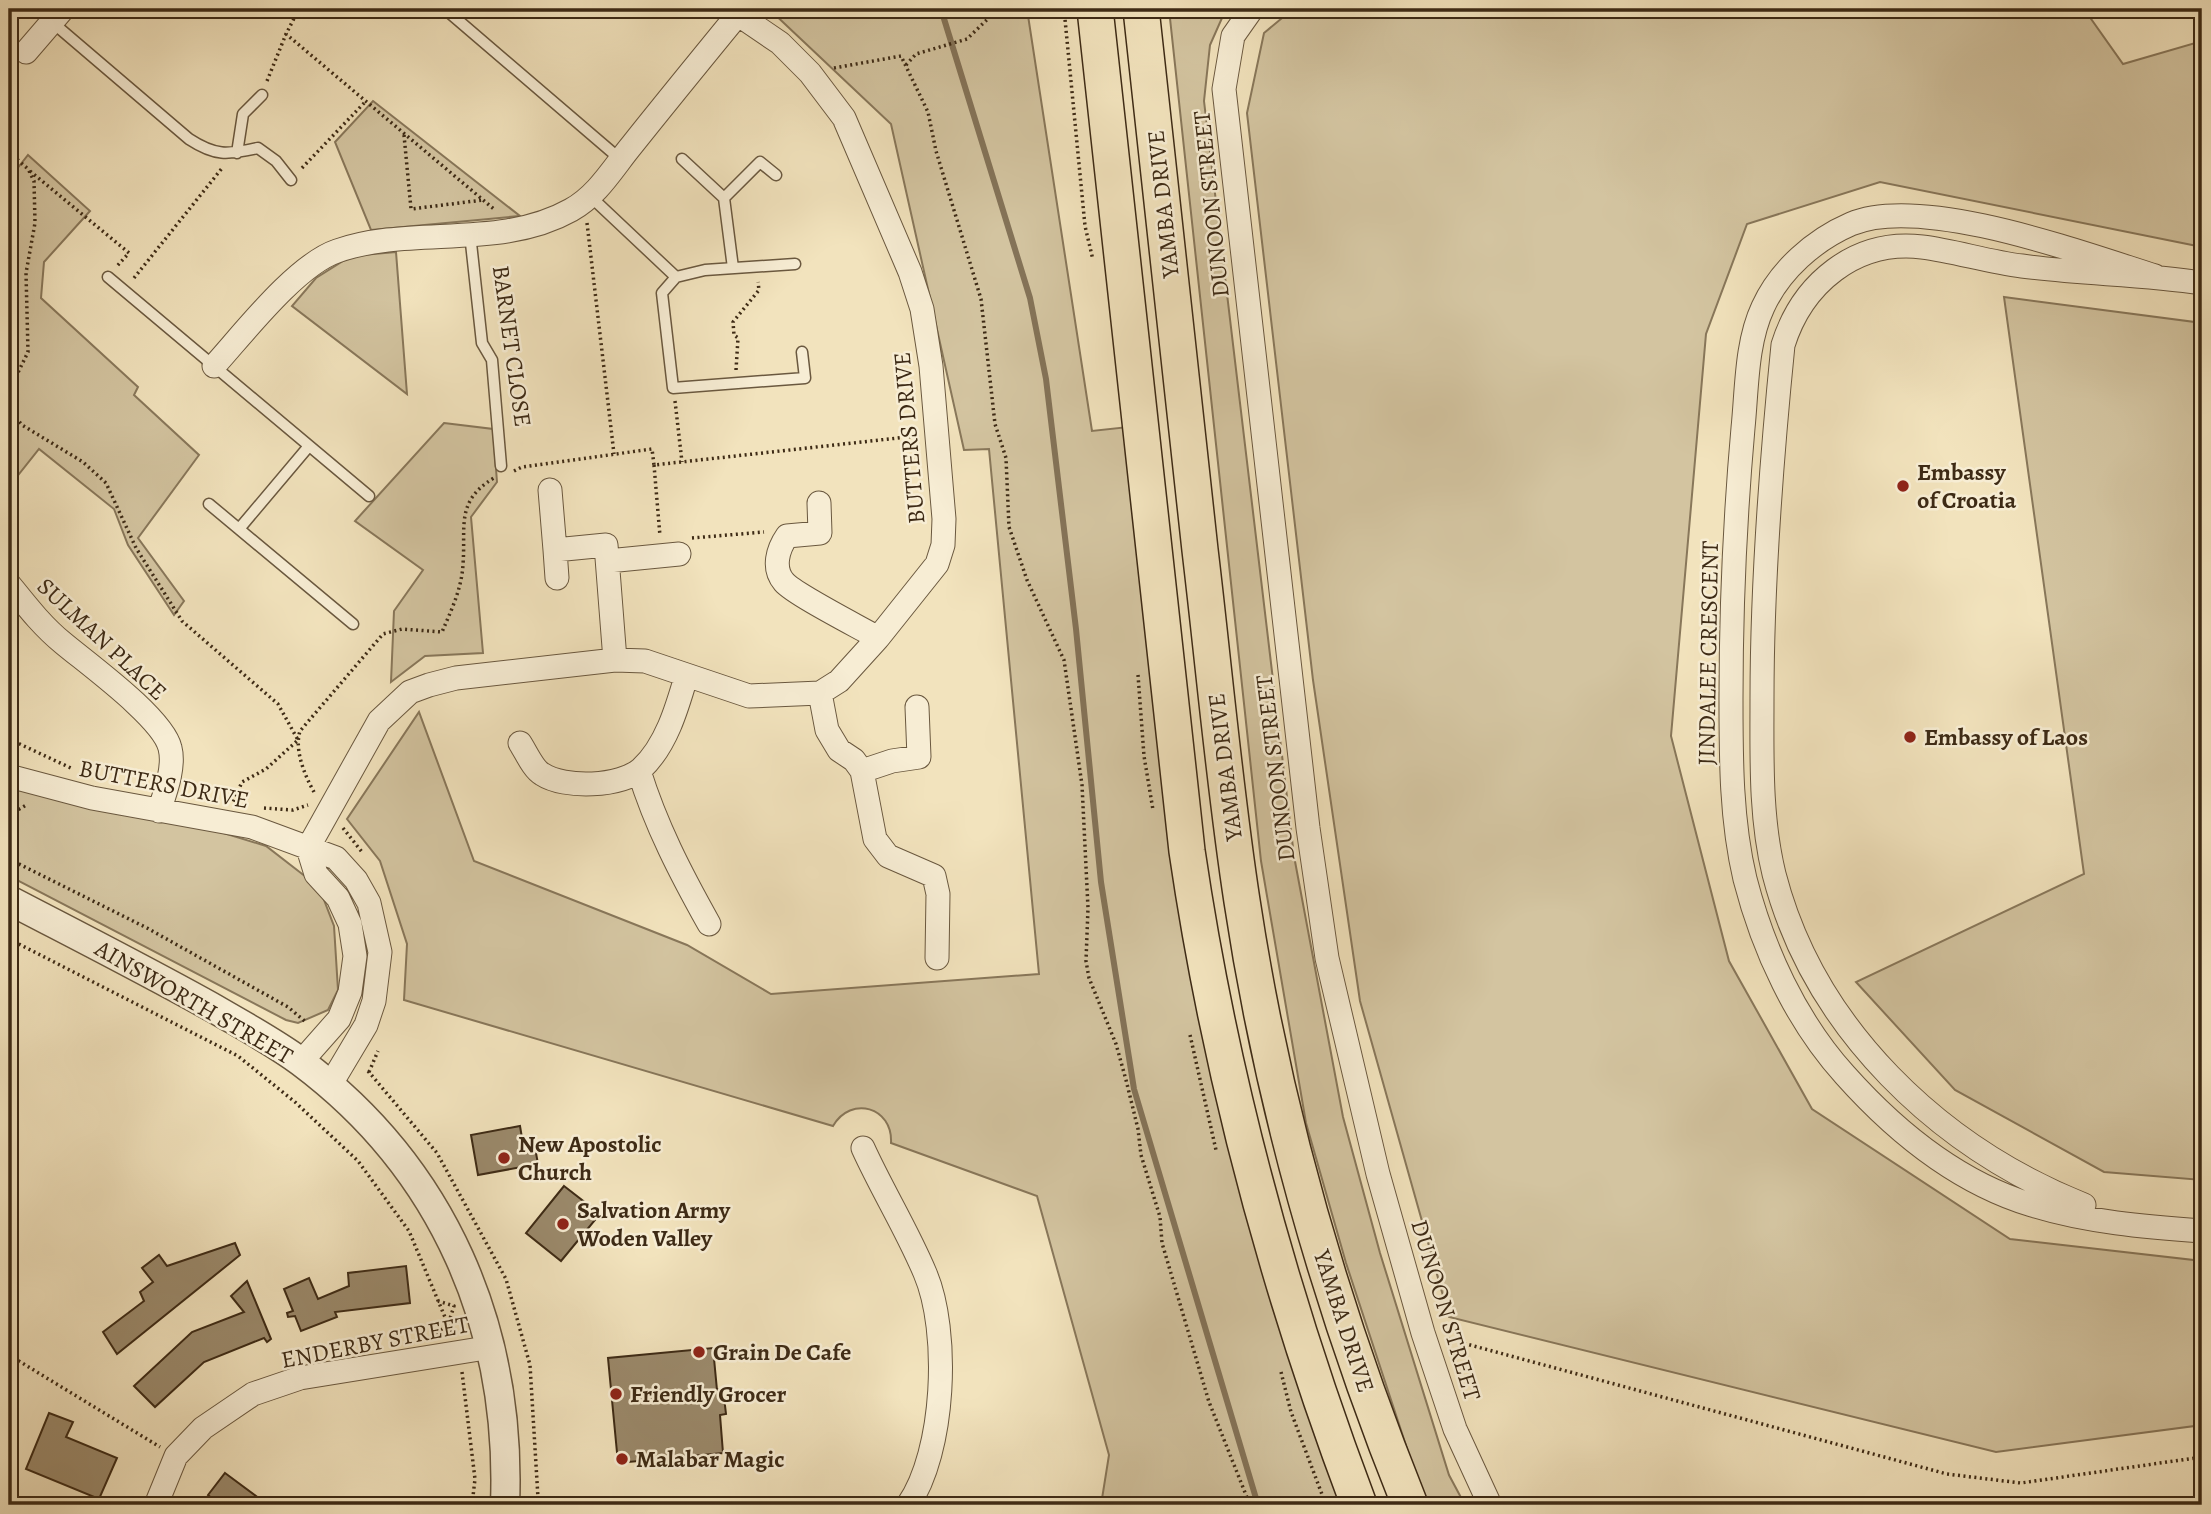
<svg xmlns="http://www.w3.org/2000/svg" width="2211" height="1514" font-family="Alegreya,serif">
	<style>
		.green { fill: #d3c4a0; stroke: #88775a; stroke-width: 2 }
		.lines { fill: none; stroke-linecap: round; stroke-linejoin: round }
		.stream { stroke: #847358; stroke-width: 6 }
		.building { fill: #9b8a6c; stroke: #3d2a15; stroke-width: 2 }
		.service-casing { stroke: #6a583f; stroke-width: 13 }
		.minor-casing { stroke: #6a583f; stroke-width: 25 }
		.tertiary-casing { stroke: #6a583f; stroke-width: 31 }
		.primary-casing { stroke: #3d2a15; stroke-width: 38 }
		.path { stroke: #3d2a15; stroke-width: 3.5; stroke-dasharray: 2 3.5; stroke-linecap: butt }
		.service { stroke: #f7edd4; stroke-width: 10 }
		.minor { stroke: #f7edd4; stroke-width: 23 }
		.tertiary { stroke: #f7edd4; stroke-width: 28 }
		.primary { stroke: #f2e3bd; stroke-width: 35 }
		.poi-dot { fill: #8f2418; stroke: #f7edd4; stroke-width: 2.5 }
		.labels { text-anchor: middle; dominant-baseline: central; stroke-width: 5; stroke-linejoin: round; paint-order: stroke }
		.street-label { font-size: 24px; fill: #3d2a15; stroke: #f7edd4 }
		.poi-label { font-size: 24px; font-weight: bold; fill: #3d2a15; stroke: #f7edd4; text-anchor: start }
	</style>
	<rect width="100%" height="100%" fill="#f2e3bd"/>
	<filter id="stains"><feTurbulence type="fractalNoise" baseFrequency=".00286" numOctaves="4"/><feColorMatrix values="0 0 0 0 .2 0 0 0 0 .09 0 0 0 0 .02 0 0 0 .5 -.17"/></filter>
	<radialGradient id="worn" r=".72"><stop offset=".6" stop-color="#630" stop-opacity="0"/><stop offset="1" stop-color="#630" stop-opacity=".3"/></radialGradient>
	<path class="green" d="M769,9H1027L1092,431L1128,427L1196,956L1342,1505H1101L1109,1455L1037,1196L891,1143C893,1107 851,1095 833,1126L404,1000L407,944L380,861L347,819L419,712L474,861L687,945L771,994L1039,974L989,449L964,450L891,124Z
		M1169,9H1226L1210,45L1204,101L1294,856L1343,1117L1380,1253L1449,1475L1465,1505H1429L1419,1485L1346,1263L1306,1123L1261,861Z
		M1293,9H2084L2123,64L2202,41V247L1880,182L1747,224L1706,334L1671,736L1729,961L1812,1109L2010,1239L2202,1261V1425L1996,1452L1449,1317L1360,1001L1313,680L1247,113L1264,33Z
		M373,101L520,216L371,230L335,142Z
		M28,155L90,211L44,262L41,298L138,387L134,395L199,455L138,538L184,601L174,615L128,545L114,509L39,449L19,474L9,465V179Z
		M396,252L407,394L292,306L316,278L351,256Z
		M2004,297L2202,323V1180L2104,1172L1955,1090L1856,982L2084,874Z
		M444,423L493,429L497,482L471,517L483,653L425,656L391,682L394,611L423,570L355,521Z
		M9,782L191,823L266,846L319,887L334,926L338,990L328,1010L298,1023L286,1020L9,876Z"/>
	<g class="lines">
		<path class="stream" d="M941,9L1030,298L1046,379L1076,629L1101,882L1134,1089L1258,1505"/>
	</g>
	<path class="building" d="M520,1126L523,1144L534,1142L538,1164L478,1175L471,1135Z
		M564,1186L600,1214L561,1261L526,1233Z
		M235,1243L240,1255L117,1354L103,1332L144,1301L140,1292L153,1282L142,1268L159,1255L167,1266Z
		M406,1266L410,1303L335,1312L337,1317L301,1331L295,1316L288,1317L287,1313L293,1311L284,1289L309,1278L318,1299L349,1286L348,1273Z
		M247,1281L271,1339L267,1342L264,1338L204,1362L155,1407L134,1386L192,1332L244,1312L231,1296Z
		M713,1348L717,1390L723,1389L726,1414L720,1415L723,1453L618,1463L608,1358Z
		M49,1413L73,1422L66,1437L117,1458L99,1499L26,1469Z
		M225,1473L268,1505H220L208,1495Z"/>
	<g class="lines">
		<g class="service-casing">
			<path id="service" d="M445,9L620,159
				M52,22L189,139C215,156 227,155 258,148L276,161L291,180
				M237,153L243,114L262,95
				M682,159L724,198
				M590,196L676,277L662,293L673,388L805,378L802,352
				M470,234L482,343L492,360L501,466
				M733,268L724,198L760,162L776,175
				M108,277L369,496
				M676,277L705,270L795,264
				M209,504L353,624
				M239,529L309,446"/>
		</g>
		<g class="minor-casing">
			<path id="minor" d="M1252,9L1233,36L1224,89L1308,828L1327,958L1378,1174L1423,1333L1455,1429L1490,1505
				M26,52L63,9
				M2155,276C2082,253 1921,194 1851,224C1814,240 1780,270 1763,307C1746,343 1747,389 1743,428C1735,518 1731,609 1731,699C1731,759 1731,820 1745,879C1763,949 1796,1021 1845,1075C1895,1131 1959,1183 2032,1205C2086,1222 2146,1227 2202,1231
				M214,366C243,334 296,265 337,251C411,225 500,250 571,210C598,195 613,168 632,145C667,101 703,57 739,13
				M550,490L555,550L606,545L615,660
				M819,503L820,533L787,536C778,549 772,568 784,582C794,594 861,628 878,638
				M555,550L557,578
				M608,561L679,554
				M9,584C26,605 42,626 63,643C88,664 163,718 170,748C175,767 165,793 159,811
				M820,693L827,730L839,750L854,760L862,771L875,839L888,856L934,876L938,894L937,958
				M520,743C526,752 533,769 542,774C565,789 620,787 641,769C666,746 677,708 686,677
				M639,771C656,826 681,874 709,924
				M862,771L892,761L919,757L917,707
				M9,776L92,798L252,827L336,858L356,880L369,903L380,952L374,1001L366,1025L329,1087
				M301,1062L339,1019L350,992L355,956L350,924L338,898L316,874L308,848L379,721L410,692L429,685L456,678L615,660L645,661L749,696L820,693L839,681L878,638L937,564L943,545L944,519L931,366L922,309L910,272L844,118L810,73L780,43L730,9
				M863,1148C882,1190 907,1230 925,1273C950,1331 945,1452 908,1505
				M2084,1205C1939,1147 1814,1029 1774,874C1760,817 1762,757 1762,699C1762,581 1771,464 1783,345C1802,284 1855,239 1922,247C1955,251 1988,262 2022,266C2082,274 2142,274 2202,283
				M156,1505L176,1456L203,1428L253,1394L300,1378L492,1347"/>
		</g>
		<g class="tertiary-casing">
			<path id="tertiary" d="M9,900C78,936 147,971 215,1009C244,1026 274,1042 301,1062C444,1169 512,1328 505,1505"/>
		</g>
		<g class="primary-casing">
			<path id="primary" d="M1095,9L1187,851C1220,1076 1279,1293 1359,1505
				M1141,9C1161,189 1180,370 1200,550C1214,667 1224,784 1242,901C1273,1107 1332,1311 1410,1505"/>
		</g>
		<path class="path" d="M299,9L286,34L495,210
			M415,9L421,13L426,9
			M1064,9L1085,226L1093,260
			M906,65L916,54L967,39L998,9
			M834,68L901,56L928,112L936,151L981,299L995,424L1006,458L1009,527L1027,580L1064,660L1082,785L1088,908L1086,961L1089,978L1116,1044L1126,1080L1138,1129L1141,1155L1160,1217L1162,1243L1209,1402L1250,1505
			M267,81L286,34
			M404,135L411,209L483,200
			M9,152L28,169L34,181L35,223L26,273L28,352L9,391
			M302,168L366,101
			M30,171L129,253L117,266
			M587,223L614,454
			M134,278L223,167
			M736,370L738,338L734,335L733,322L759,290L758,282
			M675,401L682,462
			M9,409L22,425L83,462L106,483L136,548L182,621L278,704L298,740L266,769L242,782L233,802
			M654,465L660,536
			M514,471L522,467L652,449L654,465L916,436
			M692,538L764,532
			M1138,675L1144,756L1153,810
			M9,739L73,769
			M314,792C305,776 294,750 300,731L383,634L402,629L442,632C451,611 462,588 463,564C466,527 455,501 494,478
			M264,808L293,810L308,805
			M9,815L28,804
			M343,828L362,852
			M9,859L147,928L288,1007L307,1023
			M9,939L238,1056L295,1102L358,1161L409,1231L452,1334
			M1190,1035L1216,1150
			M368,1071L437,1153L506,1279L530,1365L538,1498
			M369,1072L378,1051
			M436,1333L448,1325L454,1306L438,1301
			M1448,1339L1947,1474L2021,1483L2202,1457
			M9,1355L160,1447
			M462,1372L475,1479L472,1505
			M1281,1372L1291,1412L1326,1505
			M537,1505L538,1498L556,1499L577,1505"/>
		<use href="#service" class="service"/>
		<use href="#minor" class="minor"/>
		<use href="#tertiary" class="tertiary"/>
		<use href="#primary" class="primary"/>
	</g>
	<g class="poi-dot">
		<circle cx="1903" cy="486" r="7"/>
		<circle cx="1910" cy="737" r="7"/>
		<circle cx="504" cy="1158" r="7"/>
		<circle cx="563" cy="1224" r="7"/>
		<circle cx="699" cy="1352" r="7"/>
		<circle cx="616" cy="1394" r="7"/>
		<circle cx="622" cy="1459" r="7"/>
	</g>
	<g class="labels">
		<g class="street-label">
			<text transform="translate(1163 204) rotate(-96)">YAMBA DRIVE</text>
			<text transform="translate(1211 204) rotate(-96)">DUNOON STREET</text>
			<text transform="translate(512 346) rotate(82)">BARNET CLOSE</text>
			<text transform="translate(909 438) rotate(-95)">BUTTERS DRIVE</text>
			<text transform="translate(102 639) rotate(43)">SULMAN PLACE</text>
			<text transform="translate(1708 653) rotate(-89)">JINDALEE CRESCENT</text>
			<text transform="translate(1225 767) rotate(-97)">YAMBA DRIVE</text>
			<text transform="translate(1275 768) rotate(-97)">DUNOON STREET</text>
			<text transform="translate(164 784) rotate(11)">BUTTERS DRIVE</text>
			<text transform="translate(194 1002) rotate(30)">AINSWORTH STREET</text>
			<text transform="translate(1446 1310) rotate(73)">DUNOON STREET</text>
			<text transform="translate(1344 1321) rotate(72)">YAMBA DRIVE</text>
			<text transform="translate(375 1342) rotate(-11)">ENDERBY STREET</text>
		</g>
		<g class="poi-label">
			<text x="1917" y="472">Embassy<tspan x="1917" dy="28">of Croatia</tspan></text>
			<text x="1924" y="737">Embassy of Laos</text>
			<text x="518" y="1144">New Apostolic<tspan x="518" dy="28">Church</tspan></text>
			<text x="577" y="1210">Salvation Army<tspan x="577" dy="28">Woden Valley</tspan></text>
			<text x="713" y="1352">Grain De Cafe</text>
			<text x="630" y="1394">Friendly Grocer</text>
			<text x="636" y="1459">Malabar Magic</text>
		</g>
	</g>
	<rect width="2211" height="1514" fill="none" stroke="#f2e3bd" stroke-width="35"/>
	<rect x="10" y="10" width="2190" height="1493" fill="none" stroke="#3d2a15" stroke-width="3.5"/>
	<rect x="18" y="18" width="2176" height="1479" fill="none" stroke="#3d2a15" stroke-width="2"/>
	<rect width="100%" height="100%" filter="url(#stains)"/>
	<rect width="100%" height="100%" fill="url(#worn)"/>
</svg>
